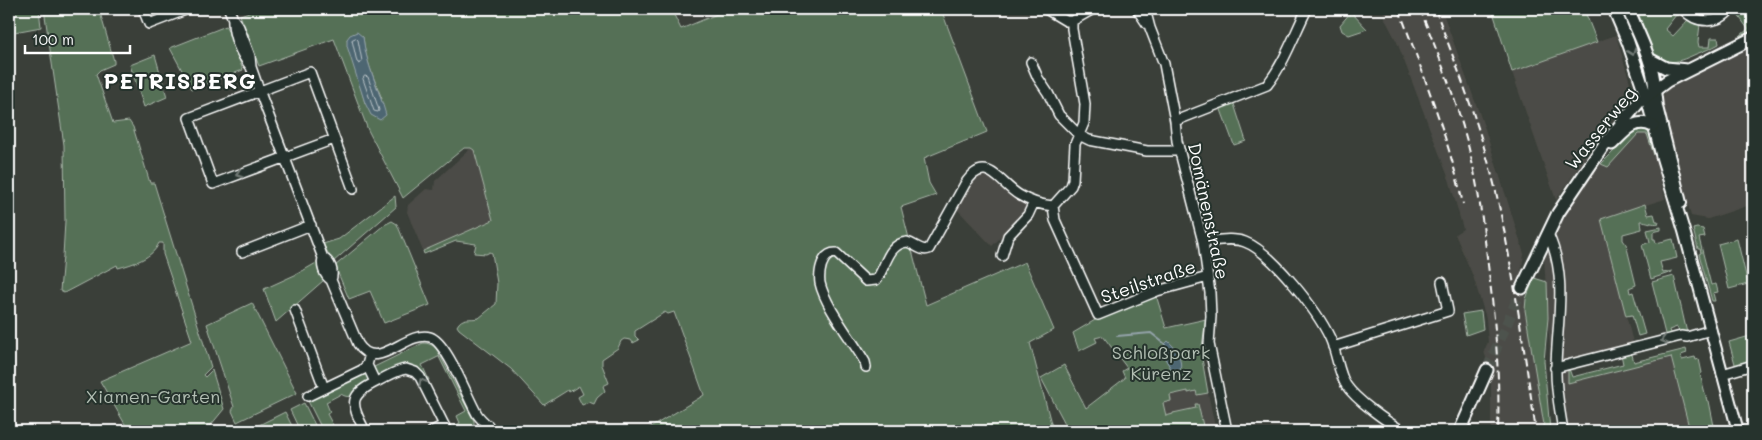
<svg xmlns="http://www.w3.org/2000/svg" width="1762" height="440" font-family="Mali,sans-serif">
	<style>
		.built { fill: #4c4c46 }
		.green { fill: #546f56; stroke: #aab7aa; fill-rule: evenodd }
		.water { fill: #4d6672; stroke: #94a3aa }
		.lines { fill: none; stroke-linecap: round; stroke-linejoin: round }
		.shore { stroke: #b8c2c7; stroke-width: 1 }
		.stream { stroke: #94a3aa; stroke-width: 2 }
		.secondary-tunnel { stroke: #4e524d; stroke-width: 11; stroke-dasharray: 11 5.5; stroke-linecap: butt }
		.minor-casing { stroke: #fff; stroke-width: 12 }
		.tertiary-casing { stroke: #fff; stroke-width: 14 }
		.secondary-casing { stroke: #fff; stroke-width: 15 }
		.minor { stroke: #26332d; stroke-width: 9 }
		.tertiary { stroke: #26332d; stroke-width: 10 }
		.secondary { stroke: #26332d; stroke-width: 11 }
		.rail { stroke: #fff; stroke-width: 2; stroke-dasharray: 8 4; stroke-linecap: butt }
		.oneway { stroke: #727a76 }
		.labels { text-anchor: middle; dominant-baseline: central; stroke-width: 4; stroke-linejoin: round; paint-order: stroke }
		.street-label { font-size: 18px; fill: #fff; stroke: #26332d }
		.park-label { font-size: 18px; fill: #b2beb3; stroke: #26332d }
		.district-label { font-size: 22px; font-weight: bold; letter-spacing: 1px; fill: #fff; stroke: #26332d }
	</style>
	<rect width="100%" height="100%" fill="#3a3f39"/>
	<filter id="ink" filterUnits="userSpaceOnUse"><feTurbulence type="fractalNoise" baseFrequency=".02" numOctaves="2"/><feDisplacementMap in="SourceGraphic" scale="10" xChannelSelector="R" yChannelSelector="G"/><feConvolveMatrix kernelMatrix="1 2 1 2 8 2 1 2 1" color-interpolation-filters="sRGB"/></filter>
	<g filter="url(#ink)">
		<path class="built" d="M1383,9H1441L1444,16L1485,129L1524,254L1521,272L1533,340L1545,431H1491V375L1484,351L1488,342L1486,318L1473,276L1455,234L1463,229L1450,182L1397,42L1385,19Z
			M1616,35L1631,86L1618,110L1556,200L1512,72Z
			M1753,46V204L1708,219L1691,216L1662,108V97L1668,89Z
			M1648,130L1651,136L1665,199L1601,219L1634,346L1568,362V383L1671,357L1690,431H1560L1551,367L1544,257L1556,229L1589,177L1630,134Z
			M471,148L474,150L477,159L493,220L423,251L407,212L408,205L426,189L434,190L435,181Z
			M981,174L989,175L1028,204L1025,213L992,246L956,208L973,179Z
			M1188,391L1189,393L1197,391L1198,395L1208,393L1215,427L1202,431L1166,416L1163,403L1170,401L1169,396Z"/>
		<path class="green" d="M9,9H39L41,27L9,33Z
			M44,9H99L114,61V64L100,70L96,74L113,123L129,121L133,127L150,183H154L211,367L203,375L205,377L212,370L224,409L206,431H129L100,381L192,341L163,254V243H159C153,258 133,264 118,268L117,265L64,293L60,291L63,256L65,221L64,145Z
			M258,9H671L681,29L729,9H941L987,132L924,158L929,183L936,195L901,207L926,305L1025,262L1054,330L1030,343L1053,431H645L704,395L674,312L668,314L665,312L635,331V336L639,340L633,343L631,340L624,339L621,341L618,348L602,359V365L609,383L603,386L605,391L597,398L594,404L589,402L582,405L578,397L583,394L579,386L569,392L568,390L544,405L511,369L459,329L457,326C462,316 471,320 479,318L496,304L497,283L492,253L490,252L486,254L474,253L476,244L456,241L424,254L423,251L493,220L474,150L471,148H464L403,198L368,130L334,39L259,66L248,37L249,36L248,33L247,34L240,15ZM363,37C365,59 374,78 382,99L365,103L347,39Z
			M1492,9H1584L1597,42L1512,72Z
			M1637,9H1677L1679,13L1677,16L1676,15L1665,29L1673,36L1688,20L1700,24L1698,42L1699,47H1710L1711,38H1718L1719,44C1712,48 1704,51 1696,54C1680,61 1666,68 1652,53Z
			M1736,9H1753V30L1740,36L1748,29L1738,15L1734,13Z
			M1351,12L1367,29L1349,35L1342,31L1340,25Z
			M226,26L243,70L192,89L170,48Z
			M155,55L167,97L144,107L130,65Z
			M1233,101L1246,141L1234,145L1220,107Z
			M1644,128L1651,136L1654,155L1647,134H1638L1608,167L1601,164L1636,129Z
			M395,196L396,207L333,262L323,244L339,239Z
			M1645,204L1648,215L1654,214L1656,221H1658L1659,223C1653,225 1647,221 1641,221L1642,229L1623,234V240L1626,244L1636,285L1629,288L1630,293L1633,292L1645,334L1638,336L1632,315L1626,316L1601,219Z
			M392,221L397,224L430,305L384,323L370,291L349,299L335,266L384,225Z
			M1661,227V230L1653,232V239H1655L1656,243L1673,239L1677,258L1660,262L1663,273L1672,271V272L1651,279L1642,245L1650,242L1647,230Z
			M1697,228L1703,229L1705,237L1699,238L1711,285L1716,284L1718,292L1713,293L1715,301H1712L1699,254L1701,253L1700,249H1698L1693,229Z
			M1737,239L1748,284L1729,289L1718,244Z
			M318,262L324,280L276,322L264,289L297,274Z
			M1674,276L1687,333L1680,334L1677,327L1669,330L1671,336L1666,338L1652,282Z
			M1534,278L1547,282L1548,318L1544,361L1550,431H1545L1525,310L1526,299Z
			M1156,295L1166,328L1206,319L1201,353L1208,393L1197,395L1196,391L1188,393V391L1170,395L1171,401L1163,403L1166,416L1173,414V413L1196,408L1195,404H1198L1204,430L1069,431L1041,378L1064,365L1086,408L1125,378L1122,371L1127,368L1103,336L1095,338L1097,342L1079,351L1073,333L1102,316Z
			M252,303L297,393L237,422L232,411L234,407L207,324Z
			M1481,311L1483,329L1466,335L1462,314Z
			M1750,336L1753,349V362L1737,366L1735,364L1729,342Z
			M423,343C432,343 437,348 440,356L422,365L429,380L425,382L417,371L379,379L370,369Z
			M1686,349L1687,353L1681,355L1682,360L1695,357L1696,360L1699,359L1702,373L1700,374L1707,401H1709L1715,431H1690L1671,357L1568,383V366L1572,377L1623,364L1621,354L1631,351L1634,362Z
			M439,357H441L474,421V427L469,431H449V429L460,423L457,416L466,411Z
			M367,372L370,379L369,382C361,389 352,402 341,394L326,402L330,412L327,414L336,431H323L308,401Z
			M304,403L318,431H300L290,410Z
			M285,412L294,430L291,431H247Z"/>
		<path class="water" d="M357,32L363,37C366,64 379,89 386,115L380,120L371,115L365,103L347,46V39L350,35Z
			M1168,341C1176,348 1183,359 1180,370L1177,373L1173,372L1164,357L1165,344Z"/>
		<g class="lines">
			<path class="shore" d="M356,38L358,40L362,61L360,64L357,62L352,40Z
				M365,76L368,77L379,110L378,112L374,111L363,79Z"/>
			<path class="stream" d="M1117,336L1151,333L1165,344"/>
			<path class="secondary-tunnel" d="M1487,370L1522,288"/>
			<g class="minor-casing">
				<path id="minor" d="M143,9L149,24L188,9
					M229,9L233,19L239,27L250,56L251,67L259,90L323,258C321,266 324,275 331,280L358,344C377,374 406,330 430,337C447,342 467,397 477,414C481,420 488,425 492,431
					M1046,9L1066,21H1072
					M1093,9L1072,21V29L1085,104L1084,123L1075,144L1073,180L1071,186L1053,206L1055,220L1098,315L1157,291L1208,277
					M1137,9L1147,24
					M1145,9L1150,28L1164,64L1175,121L1177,141L1203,242L1210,293L1211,316L1209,344L1227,431
					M1683,9C1696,24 1718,25 1731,9
					M233,19C232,35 241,55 251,67
					M1031,62L1038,78L1048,93L1059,115L1079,135L1089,140L1147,151H1180
					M1175,121L1267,85C1285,62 1294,35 1307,9
					M334,139L213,184L189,118L310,72L353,189
					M1548,234C1568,276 1557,322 1556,366C1555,388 1560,410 1563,431
					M1203,242C1215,241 1232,237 1245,242C1272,252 1318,312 1330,338C1337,353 1338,372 1346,385C1356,400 1387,422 1403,431
					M242,252L311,225
					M1002,256L1008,236L1028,215L1034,202
					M323,258C331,262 334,272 331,280
					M295,310L324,388
					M1333,347L1448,311L1442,282
					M367,365L375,382
					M866,367L865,362C853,341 825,306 820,283C819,277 820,266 824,260C827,255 831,253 836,253L866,281L876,280C886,268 887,244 907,242C915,244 921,252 929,249L965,184C986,152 999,183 1019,195C1029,201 1040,205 1053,206
					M1555,368L1681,336L1687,337L1711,330
					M1722,374L1753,365
					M308,396L362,370L367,365L370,354
					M365,431C350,402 348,395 380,380C388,376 397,370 406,369L415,372L420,377L447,431
					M432,431L444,425
					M477,431L488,425"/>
			</g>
			<g class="tertiary-casing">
				<path id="tertiary" d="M1655,90L1657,107L1681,203
					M1646,96L1662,158L1684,231L1738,431"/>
			</g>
			<g class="secondary-casing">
				<path id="secondary" d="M1614,9L1628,42L1646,96
					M1628,9C1639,35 1653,60 1655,90
					M1649,59L1666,68L1687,70
					M1612,144C1625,132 1634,117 1653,126
					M1522,288L1558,213L1604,145L1639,102L1667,81L1753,38
					M1460,431L1487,370"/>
			</g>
			<use href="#minor" class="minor"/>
			<use href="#tertiary" class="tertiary"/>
			<use href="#secondary" class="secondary"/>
			<path class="rail" d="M1399,9C1423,74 1448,136 1463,204
				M1420,9C1438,53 1456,99 1468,145C1478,184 1483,224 1488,265C1495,320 1500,375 1498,431
				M1435,9C1458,69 1481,129 1496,192C1514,271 1524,352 1536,431"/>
		</g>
		<defs><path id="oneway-chevron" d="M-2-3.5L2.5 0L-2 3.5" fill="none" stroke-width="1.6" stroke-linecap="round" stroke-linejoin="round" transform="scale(1.25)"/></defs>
		<g class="oneway">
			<use href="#oneway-chevron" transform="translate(1632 52) rotate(70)"/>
			<use href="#oneway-chevron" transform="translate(239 174) rotate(160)"/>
			<use href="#oneway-chevron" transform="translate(1664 340) rotate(165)"/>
			<use href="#oneway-chevron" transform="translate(422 382) rotate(-120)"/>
		</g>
	</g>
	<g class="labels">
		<g class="street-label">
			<text transform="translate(1600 128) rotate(-51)">Wasserweg</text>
			<text transform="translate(1209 211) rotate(78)">Domänenstraße</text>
			<text transform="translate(1148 281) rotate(-19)">Steilstraße</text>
		</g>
		<g class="park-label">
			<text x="1161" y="352">Schloßpark<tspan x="1161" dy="21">Kürenz</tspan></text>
			<text x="153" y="396">Xiamen-Garten</text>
		</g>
		<g class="district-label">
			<text x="180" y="80">PETRISBERG</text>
		</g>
	</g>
	<rect width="1762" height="440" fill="none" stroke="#26332d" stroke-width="30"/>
	<rect x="15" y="15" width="1732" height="410" fill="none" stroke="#fff" stroke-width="2" filter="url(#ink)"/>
	<path d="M25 45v8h105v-8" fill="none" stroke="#ffffff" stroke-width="2.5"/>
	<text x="32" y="45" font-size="15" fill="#ffffff" stroke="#26332d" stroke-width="4" paint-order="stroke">100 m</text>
</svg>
